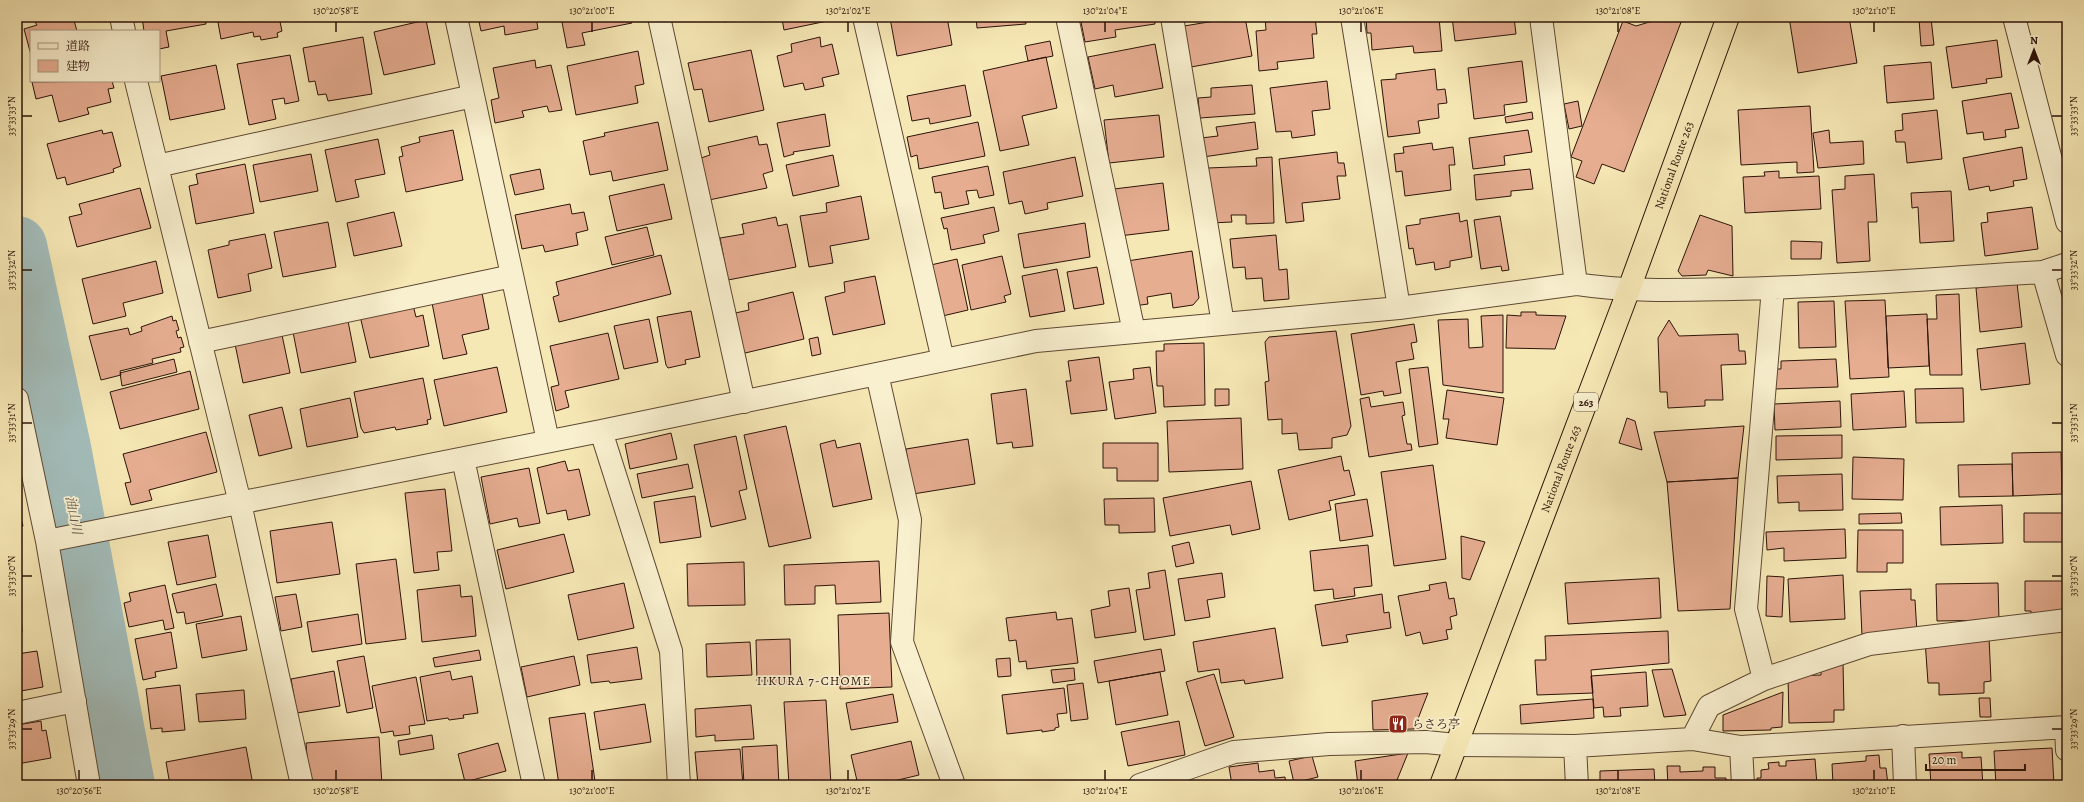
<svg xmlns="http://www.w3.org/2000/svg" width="2084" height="802" font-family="Alegreya,'Noto Serif JP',serif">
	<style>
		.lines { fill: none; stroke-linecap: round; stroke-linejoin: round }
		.river { stroke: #a3bdba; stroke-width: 60 }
		.building { fill: #e6ad91; stroke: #2c1308 }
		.minor-casing { stroke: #5e4833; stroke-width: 24 }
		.trunk-casing { stroke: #2c1308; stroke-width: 24 }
		.minor { stroke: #f9f0cf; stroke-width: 22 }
		.trunk { stroke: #f6e8b5; stroke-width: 22 }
		.ticks { fill: none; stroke: #2c1308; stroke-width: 1.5 }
		.labels { text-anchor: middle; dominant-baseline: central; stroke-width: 3.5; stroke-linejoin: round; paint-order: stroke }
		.shield { fill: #f9f0cf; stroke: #6a5544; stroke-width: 1 }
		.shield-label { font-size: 11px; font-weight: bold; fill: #2c1308 }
		.street-label { font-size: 12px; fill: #2c1308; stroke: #f9f0cf }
		.poi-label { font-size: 12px; fill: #2c1308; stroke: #f9f0cf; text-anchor: start }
		.water-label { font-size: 13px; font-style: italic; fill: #564e46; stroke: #f9f0cf }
		.neighbourhood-label { font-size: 13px; letter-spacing: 1px; fill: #2c1308; stroke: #f9f0cf }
		.neatline { fill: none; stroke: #2c1308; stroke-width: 1.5 }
		.ticks-label { font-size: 10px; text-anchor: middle; fill: #2c1308 }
	</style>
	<rect width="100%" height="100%" fill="#f6e8b5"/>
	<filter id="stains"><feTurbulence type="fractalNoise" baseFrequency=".005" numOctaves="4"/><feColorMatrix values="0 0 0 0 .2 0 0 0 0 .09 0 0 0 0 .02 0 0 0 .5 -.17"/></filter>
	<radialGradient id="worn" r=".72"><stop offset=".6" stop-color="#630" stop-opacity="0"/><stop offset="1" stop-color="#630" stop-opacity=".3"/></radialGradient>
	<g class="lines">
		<path class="river" d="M17,246L61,448L125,785"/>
	</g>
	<path class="building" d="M52,17H73L77,31H31V55L24,29L37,25L35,22Z
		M142,17H205L206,24L166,31L169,47L159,49V31H144Z
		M217,17H279L282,31L277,33L278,37L261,40L260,36L254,37L253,32L221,39Z
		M478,17H536L538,29L505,35L504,26L481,31Z
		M561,17H631L632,23L582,33L585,45L567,48Z
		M670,17H683L671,20Z
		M723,17H745L724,22Z
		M760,17H786L761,22Z
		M792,17H831L832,20L784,30L782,19Z
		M897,17H947L952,45L897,56L890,18Z
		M976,17H1025L1026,24L977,28Z
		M1080,17H1154L1155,24L1115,30L1116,37L1085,42Z
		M1239,17H1245L1252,56L1191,67L1184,26Z
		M1265,17H1315L1317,34H1312L1314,58L1277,62L1278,69L1259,71L1256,31L1266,30Z
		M1366,17H1439L1442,51L1414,53L1413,46L1372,50L1371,33H1367Z
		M1452,17H1514L1516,34L1455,41Z
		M1666,17H1683L1624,172L1602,164L1594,184L1576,177L1582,161L1571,157L1623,21L1636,26Z
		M1789,17H1849L1857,63L1798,73Z
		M1931,18L1934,45L1921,46L1919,19Z
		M426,20L435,64L384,75L374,32Z
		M363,37L372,94L328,101L326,94L318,95L315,81L309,82L303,48Z
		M820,37L821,47L832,44L839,74L822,78L824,86L805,90L803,83L784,87L777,56L792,52L791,44Z
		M1997,40L2002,77L1986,79L1987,83L1952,88L1946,47Z
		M1050,41L1053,56L1028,61L1025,46Z
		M1155,44L1163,88L1115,97L1113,85L1095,89L1088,57Z
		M751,50L764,110L709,122L702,89L694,90L688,63Z
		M638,51L644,84L635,86L638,103L576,115L567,66Z
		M290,55L299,101L285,104L284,98L272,100L276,119L249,125L237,64Z
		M1046,57L1057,108L1022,116L1029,145L1000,151L983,71Z
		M535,60L536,68L551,65L562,110L549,112L547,106L522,111L524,117L495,123L491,100L499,98L493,68Z
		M1522,61L1527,102L1504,105L1505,115L1474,119L1468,68Z
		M1931,62L1934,99L1887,103L1884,66Z
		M216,65L225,109L170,120L161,76Z
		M1435,69L1437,90L1445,89L1447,103L1438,104L1439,118L1418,121L1420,133L1388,137L1381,80L1396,79V74Z
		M112,81L114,88L108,89L111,102L87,108L89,114L59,122L52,95L36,99L32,82Z
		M1327,81L1330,109L1312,111L1315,135L1292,138L1291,131L1276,132L1270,88Z
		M965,85L971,116L930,124L929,118L912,121L907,96Z
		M1252,85L1255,114L1200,118L1198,98L1211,97V88Z
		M2011,93L2019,128L2005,130L2006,137L1984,140L1983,132L1967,134L1962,101Z
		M1578,101L1582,126L1569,129L1564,104Z
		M1810,106L1814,172L1797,173V162L1741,165L1738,110Z
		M1937,110L1942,159L1907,163L1905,142H1896L1895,131L1903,130L1902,114Z
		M1532,112L1533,119L1506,123L1505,117Z
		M825,114L830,146L793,152L794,154L784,157L777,123Z
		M1159,115L1164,157L1109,163L1104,120Z
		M658,122L668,170L613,181L611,171L590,175L583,141L605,136L604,133Z
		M978,122L985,156L919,169L917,155L911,157L907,137Z
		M1255,122L1258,149L1203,157L1201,138L1218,136L1216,127Z
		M102,130L103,134L112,132L121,166L113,169L114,172L67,185L65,177L57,179L47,144Z
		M453,130L463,180L406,192L399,157L403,156L401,147L420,142L419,137Z
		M1528,130L1532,152L1504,156L1505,165L1473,169L1469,138Z
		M1829,130L1830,143L1863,141L1864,164L1818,168L1813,133Z
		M757,136L759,145L767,144L773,171L763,174L767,188L709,200L701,158L710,155L708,147Z
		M378,139L385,174L355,180L359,197L336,202L325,150Z
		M1432,143L1433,150L1453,147L1455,165H1449L1451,190L1405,196L1402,171L1396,172L1394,154L1404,153L1403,147Z
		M2022,147L2027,179L2013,181L2014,186L1990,191L1989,186L1969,190L1963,158Z
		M1337,152L1338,163H1344L1346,176H1337L1340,199L1302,203L1304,221L1286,223L1279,159Z
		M311,154L318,191L260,202L253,165Z
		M833,155L839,186L793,196L786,165Z
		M1075,157L1083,196L1047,203L1048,209L1025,214L1022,201L1009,204L1003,172Z
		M1272,157L1274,223L1246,224V215H1231L1232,222L1210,223L1208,168L1257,166L1256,158Z
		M245,164L254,213L196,224L189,186L198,184L196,174Z
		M988,166L994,195L979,198L977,190L966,191L969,204L944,209L941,192L935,193L932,177Z
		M540,169L544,189L515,195L510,175Z
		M1530,169L1533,189L1511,191V196L1476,200L1474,175Z
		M1779,171V178L1819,176L1821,209L1745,213L1743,177L1765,176L1764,172Z
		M1874,174L1877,222H1868L1870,261L1837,263L1832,190L1845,189V176Z
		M1163,183L1169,230L1119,236L1114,189Z
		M664,184L672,219L617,231L609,196Z
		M140,188L151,228L77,247L69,217L82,214L79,204Z
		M1951,191L1954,241L1920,243L1918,207L1912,208L1911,193Z
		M861,196L869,239L830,246L833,263L809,267L800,216L827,212L826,203Z
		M570,204L572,214L584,212L588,230L576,233L578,245L545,252L543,245L522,249L515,215Z
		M994,207L999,231L983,235L985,243L951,250L947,228L944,229L941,218Z
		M2032,207L2038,249L1985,256L1981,223L1988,222L1987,213Z
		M394,212L402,246L354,256L347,223Z
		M1459,213L1460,222L1467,220L1472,257L1450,261V267L1435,270L1434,262L1416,265L1413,248L1409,249L1406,226L1420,224V219Z
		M1700,215L1732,226L1733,276L1708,270L1706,275L1682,276L1678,271Z
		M1500,216L1509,270L1502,271L1501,266L1481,269L1474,220Z
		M776,217L778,226L787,224L796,267L728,280L720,238L744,234L742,224Z
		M328,222L336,267L283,277L274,232Z
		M1085,223L1090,257L1024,268L1018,234Z
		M647,227L654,255L612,265L605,237Z
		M265,234L272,268L248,274L251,291L218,298L208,250L229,245V241Z
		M1276,235L1279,270L1287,269L1289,299L1264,301L1262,278L1246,279L1245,267L1233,268L1230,239Z
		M1791,241L1822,242L1821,259H1791Z
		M1192,251L1199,298L1193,305L1173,308L1171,293L1147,297L1148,304L1134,306L1127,261Z
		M661,255L671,294L559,322L553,297L559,295L556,282Z
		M1002,256L1011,294L1004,296L1006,302L971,310L962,265Z
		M957,259L968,310L934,318L922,267Z
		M156,261L163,293L123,303L126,316L93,324L82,279Z
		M1097,267L1104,304L1074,309L1067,272Z
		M1057,269L1065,311L1030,317L1022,276Z
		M875,276L885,324L833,335L825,297L845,292L844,282Z
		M2017,283L2022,327L1980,332L1976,288Z
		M793,292L804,339L741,354L731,314L749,310L748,303Z
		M482,293L489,329L462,335L467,354L443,359L432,303Z
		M1959,294L1962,375H1930L1927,319H1937L1936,295Z
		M1885,300L1889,377L1850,379L1845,301Z
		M1834,301L1836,347L1799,348L1798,302Z
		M413,305L416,317L423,315L429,346L370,358L360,316Z
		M691,311L700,357L685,360L686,364L668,368L666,365L657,317Z
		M1521,312H1536V315L1566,316L1555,349L1506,348L1507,315L1521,316Z
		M1927,314L1929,366L1888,368L1886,316Z
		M1503,315V393L1443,385L1438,320L1468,319L1469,348L1483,347L1481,316Z
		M172,316L173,321L176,320L179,330L176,331L178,338L181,337L184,347L180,348L181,352L152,359L153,363L120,371L121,375L101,380L89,336L128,328L130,335L142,331L141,327Z
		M649,319L658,362L624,369L614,326Z
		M1669,320L1679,336L1738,334L1739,351H1745L1746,364L1721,365L1723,400H1705V406L1668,408L1667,392H1660L1658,338Z
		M348,321L356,362L301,373L293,332Z
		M1414,324L1417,342L1411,343L1414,359L1396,362L1401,393L1384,396L1383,391L1361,395L1351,334Z
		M1336,331L1351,426L1347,435L1332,438V448L1299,450L1297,433L1282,434V419L1268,420L1265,382L1269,381L1265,342L1269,337Z
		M608,333L619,379L565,391L569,407L556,411L551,387L559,385L550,346Z
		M282,335L290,373L243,383L235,344Z
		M818,337L821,354L812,356L809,339Z
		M1204,343L1205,405L1164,407L1163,386H1157L1156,351H1164V344Z
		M2025,343L2030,384L1981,390L1977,349Z
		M1099,357L1107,410L1071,414L1066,381H1071L1068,361Z
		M174,359L177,372L122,386L120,373Z
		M1836,359L1838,387L1775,389L1774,369H1781V361Z
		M497,367L507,412L444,426L434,380Z
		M1150,367L1156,413L1115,419L1109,382L1134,379L1133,369Z
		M1428,367L1438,444L1419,447L1409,369Z
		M190,371L199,409L120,429L110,392Z
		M423,378L431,419L427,420L428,424L396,430L395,427L364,433L361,428L354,392Z
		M1963,388L1964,422L1916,423L1915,389Z
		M1026,389L1033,446L1013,448L1012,442L997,444L991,394Z
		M1215,389H1229V405L1215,406Z
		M1447,390L1504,398L1497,445L1446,438L1449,419H1443Z
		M1904,391L1906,427L1853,430L1851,394Z
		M1369,397L1371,407L1403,402L1405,415L1402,416L1407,444H1411L1412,450L1369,457L1360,399Z
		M350,398L358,437L307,447L300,409Z
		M1840,401L1841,427L1775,430L1774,404Z
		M282,407L292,448L259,456L249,415Z
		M1241,418L1243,469L1169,472L1167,421Z
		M1627,418L1635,421L1642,450L1619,443Z
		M786,426L811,538L769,547L744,435Z
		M1744,426L1738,478L1667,482L1654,432Z
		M206,432L217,472L149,490L152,500L131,505L125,483L131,482L123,454Z
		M671,433L677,459L630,469L625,444Z
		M1842,435V458L1776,460V436Z
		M736,436L747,489L739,491L746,519L711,527L694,445Z
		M968,439L975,484L913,494L906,449Z
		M835,440L837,448L860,443L872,499L833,507L820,444Z
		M1103,443H1158V481H1117V468H1103Z
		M2061,452L2062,494L2013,496L2012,453Z
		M1341,456L1344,471L1349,470L1355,495L1329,501L1331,510L1289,520L1278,470Z
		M1853,457L1904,459L1903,500L1852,499Z
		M565,461L568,471L579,469L590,515L568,520L566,510L547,514L537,468Z
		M688,464L693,488L642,498L637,474Z
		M2012,464L2013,496L1959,497L1958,465Z
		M1433,465L1446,559L1394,566L1381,472Z
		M529,468L540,523L519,527L517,518L490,524L481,477Z
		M1842,474L1843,510L1799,511V502L1778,503L1777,476Z
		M1738,478L1730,609L1678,611L1667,482Z
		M1251,481L1260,529L1232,535L1230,525L1170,536L1163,498Z
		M445,489L452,551L437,552L439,570L414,573L405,493Z
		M695,496L701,537L660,543L654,502Z
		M1154,498L1155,532L1119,533V525H1105L1104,499Z
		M1367,499L1373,536L1340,541L1335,504Z
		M17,502L23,526L17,528Z
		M2002,505L2003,543L1941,545L1940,507Z
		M1901,513L1902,523L1859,524V514Z
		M2024,513H2067V542H2024Z
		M332,522L340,574L277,583L270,531Z
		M1845,529L1846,558L1784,561V548L1767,550L1766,532Z
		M1858,530H1903V563H1887V572H1857Z
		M564,534L574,572L506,589L497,550Z
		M208,535L216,577L177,585L168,542Z
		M1461,536L1485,542L1470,580L1462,578Z
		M1189,542L1194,563L1176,567L1172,546Z
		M1368,545L1372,586L1354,588L1355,596L1334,599L1333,589L1314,591L1310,551Z
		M396,559L406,639L366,644L356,564Z
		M879,561L881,602L836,604L835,585L815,586V604L785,605L784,565Z
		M744,562L745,605L688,606L687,564Z
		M1165,570L1175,635L1144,640L1136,590L1150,588L1148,573Z
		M1222,573L1225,597L1207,600L1210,617L1185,621L1178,579Z
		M1843,575L1845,619L1790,622L1788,579Z
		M1767,576L1784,577L1782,617L1766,616Z
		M1659,578L1661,618L1568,624L1565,583Z
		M2025,581H2067V609H2063V614L2031,615V611H2025Z
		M1446,582L1449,599L1454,598L1457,615L1450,617L1452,629L1446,630L1448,639L1423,644L1420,632L1406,636L1398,596L1430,590L1429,585Z
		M624,583L634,628L578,640L568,595Z
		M1998,583L1999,620L1937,621L1936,584Z
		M216,584L223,616L186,624L184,612L177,613L172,594Z
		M165,585L174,628L165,630L163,620L129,627L124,603L131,601L129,593Z
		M460,585L461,597L472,596L476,636L422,642L417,590Z
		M1129,588L1136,632L1095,638L1091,610L1110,606L1108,591Z
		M1911,589V600H1915L1917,633L1862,636L1860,591Z
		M296,594L302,627L281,631L275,597Z
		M1382,594L1384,613L1389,612L1391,628L1346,635L1348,642L1322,646L1315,605Z
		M17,595H20L22,632H17Z
		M1056,612L1057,620L1072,618L1078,663L1027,669L1026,661L1019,662L1016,640L1009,641L1006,618Z
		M889,613L892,687L840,689L838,615Z
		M358,614L362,644L312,652L307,622Z
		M241,616L247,650L202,658L196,624Z
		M1275,628L1283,678L1245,684L1244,680L1221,683L1219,669L1198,672L1193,642Z
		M1668,631L1669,663L1591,670L1593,693L1537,695L1535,660H1546L1545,636Z
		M171,632L177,668L155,672L156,677L143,680L135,639Z
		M1989,637L1991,681L1984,682V693L1939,695V683H1928L1925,640Z
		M790,639L791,684L770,685V681H757L756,640Z
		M750,642L752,675L707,677L706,644Z
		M637,647L642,679L610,683L609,681L591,683L587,655Z
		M1161,649L1165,671L1098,683L1094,661Z
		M479,650L481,660L435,667L433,658Z
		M37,651L43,687L21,691L20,686L17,687V654Z
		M364,656L373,708L347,713L337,661Z
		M574,656L580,685L527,697L521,667Z
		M1010,658L1011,676L998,677L996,659Z
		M1843,663L1844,710H1834V722L1789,723L1788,676L1821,675V664Z
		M1074,668L1075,680L1053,683L1051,670Z
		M1672,669L1686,715L1664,717L1652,670Z
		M334,671L340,706L297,713L291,679Z
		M450,671L452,680L472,676L478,713L463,715L464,718L449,720L448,718L427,721L420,677Z
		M1160,672L1168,715L1116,725L1109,681Z
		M1646,672L1648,706L1620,708L1621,716L1604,717L1603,707L1594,708L1591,676Z
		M1214,674L1234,737L1205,746L1186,682Z
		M416,677L425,724L409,726L410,734L394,736L393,731L381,733L372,686Z
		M1083,683L1088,719L1071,721L1067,685Z
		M180,685L185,730L162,732V728L151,729L146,689Z
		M1064,688L1067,713L1057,714L1059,727L1055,728V730L1042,732V730L1007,734L1002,695Z
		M244,690L246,719L199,722L196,694Z
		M1783,692L1782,727L1771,728V730L1723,731V715Z
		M1428,693L1414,729L1373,730L1372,701Z
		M893,694L898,722L851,730L846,703Z
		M1979,698H1990L1991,717H1980Z
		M1593,699L1594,718L1521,724L1520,705Z
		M826,700L831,785H789L784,702Z
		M645,704L651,742L600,750L594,712Z
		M751,705L754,739L715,741V735L696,737L695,709Z
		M585,713L595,781L559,785L549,718Z
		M41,721L42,731L46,730L51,758L17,764V725Z
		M1179,721L1185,755L1128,766L1121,732Z
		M432,735L434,749L400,755L398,741Z
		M379,737L382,785H369V781L345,783V785H324V783L309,784L306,743Z
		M911,741L919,775L877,785H858L851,755Z
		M498,743L506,771L465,782L458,754Z
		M777,745L779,785H744L742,747Z
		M246,747L253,785H170L166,762Z
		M2052,748L2054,785H1996L1994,751Z
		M740,749L743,785H698L695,752Z
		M1962,752V758L1981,757L1983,785H1931L1929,754Z
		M1408,753L1395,785H1358L1355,761Z
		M1879,755L1880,768H1886L1888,785H1833L1832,764L1866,761V756Z
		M1312,756L1318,777L1294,783L1289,761Z
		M1815,759L1817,785H1758L1757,778H1761V770L1769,769L1768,763L1779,762V766H1786V761Z
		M1258,763L1259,772L1274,770L1275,778L1285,777L1286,785H1232L1229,767Z
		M1667,766H1680V772L1703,771V767H1715V778H1726V785H1668Z
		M1654,769L1655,785H1600V771Z
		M645,783V785H631Z"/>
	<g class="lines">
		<g class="minor-casing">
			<path id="minor" d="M121,17L124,31
				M456,17L548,441
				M659,17L744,402
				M864,17L943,360
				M1067,17L1134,332
				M1172,17L1223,324
				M1352,17L1399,308L1576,284C1628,292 1681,290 1733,289C1837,287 1940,278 2043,272
				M1541,17L1576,284
				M2014,17L2067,222
				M136,81L240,503L302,785
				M157,166L473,96
				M2067,264L2043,272L2067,355
				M200,342L512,276
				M877,374L910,520L902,642L954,785
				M17,399L47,541L89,785
				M463,459L534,785
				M47,541L601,431
				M1764,679L1746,609L1773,288
				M17,713L75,701
				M2066,727L2067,750
				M1903,736L1905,785
				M1692,739L1709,706L1764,679L1869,644L2067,620
				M1575,746L1577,785
				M1741,747L1743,785
				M679,785L671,651L601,431L1036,341L1399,308
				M1140,785L1234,752L1329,744L1426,742L1456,745L1575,746L1692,739L1741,747L2067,727"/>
		</g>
		<g class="trunk-casing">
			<g id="trunk">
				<path id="s1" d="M1441,785L1629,289L1728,17"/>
			</g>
		</g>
		<use href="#minor" class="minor"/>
		<use href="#trunk" class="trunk"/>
	</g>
	<path class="ticks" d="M336,22V32M592,22V32M848,22V32M1105,22V32M1361,22V32M1618,22V32M1874,22V32M22,116H32M2052,116H2062M22,270H32M2052,270H2062M22,423H32M2052,423H2062M22,576H32M2052,576H2062M22,729H32M2052,729H2062M79,770V780M336,770V780M592,770V780M848,770V780M1105,770V780M1361,770V780M1618,770V780M1874,770V780"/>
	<defs>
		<g id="restaurant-square" transform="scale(1)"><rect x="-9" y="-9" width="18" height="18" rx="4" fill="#8f2418" stroke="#f9f0cf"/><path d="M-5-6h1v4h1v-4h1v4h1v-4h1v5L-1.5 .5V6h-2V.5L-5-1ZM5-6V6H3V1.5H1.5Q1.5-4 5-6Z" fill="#fff"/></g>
	</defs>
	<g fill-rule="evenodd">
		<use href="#restaurant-square" x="1398" y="724"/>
	</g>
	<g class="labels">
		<rect class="shield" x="1574" y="393" width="24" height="18" rx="3"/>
		<g class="shield-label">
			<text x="1586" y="402">263</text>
		</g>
		<g class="street-label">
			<text stroke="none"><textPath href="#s1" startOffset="662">National Route 263</textPath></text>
			<text stroke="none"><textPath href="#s1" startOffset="338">National Route 263</textPath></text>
		</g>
		<g class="poi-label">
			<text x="1412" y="724">らさろ亭</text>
		</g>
		<g class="water-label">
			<text transform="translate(74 515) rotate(79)">油山川</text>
		</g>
		<g class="neighbourhood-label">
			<text x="814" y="680">IIKURA 7-CHOME</text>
		</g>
	</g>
	<rect width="2084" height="802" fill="none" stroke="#f6e8b5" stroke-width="44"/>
	<rect x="30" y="30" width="130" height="52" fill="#f9f0cf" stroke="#a7987f"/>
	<rect x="38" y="43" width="20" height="6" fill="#f9f0cf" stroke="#a7987f"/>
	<text x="66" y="50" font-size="12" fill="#2c1308">道路</text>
	<rect x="38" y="60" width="20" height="12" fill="#e6ad91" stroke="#a7987f"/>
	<text x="66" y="70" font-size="12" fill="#2c1308">建物</text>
	<g transform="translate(2034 50)" stroke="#f9f0cf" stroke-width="3" paint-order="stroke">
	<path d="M0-3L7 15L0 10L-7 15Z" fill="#2c1308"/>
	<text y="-6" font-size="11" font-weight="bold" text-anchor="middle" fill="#2c1308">N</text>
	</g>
	<path d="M1926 764v6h99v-6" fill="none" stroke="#2c1308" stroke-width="2"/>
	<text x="1932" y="764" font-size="12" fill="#2c1308" stroke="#f9f0cf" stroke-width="3" paint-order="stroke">20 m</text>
	<rect x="22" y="22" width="2040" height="758" class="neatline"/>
	<g class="ticks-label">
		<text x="336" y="14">130°20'58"E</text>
		<text x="592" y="14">130°21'00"E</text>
		<text x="848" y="14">130°21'02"E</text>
		<text x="1105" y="14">130°21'04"E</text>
		<text x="1361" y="14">130°21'06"E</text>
		<text x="1618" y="14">130°21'08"E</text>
		<text x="1874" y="14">130°21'10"E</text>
		<text transform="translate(11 116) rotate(-90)" y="4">33°33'33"N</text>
		<text transform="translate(2073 116) rotate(-90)" y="4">33°33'33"N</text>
		<text transform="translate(11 270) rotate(-90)" y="4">33°33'32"N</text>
		<text transform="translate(2073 270) rotate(-90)" y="4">33°33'32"N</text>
		<text transform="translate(11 423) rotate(-90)" y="4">33°33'31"N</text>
		<text transform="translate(2073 423) rotate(-90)" y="4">33°33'31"N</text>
		<text transform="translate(11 576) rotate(-90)" y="4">33°33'30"N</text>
		<text transform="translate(2073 576) rotate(-90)" y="4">33°33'30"N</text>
		<text transform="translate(11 729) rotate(-90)" y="4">33°33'29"N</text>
		<text transform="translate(2073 729) rotate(-90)" y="4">33°33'29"N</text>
		<text x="79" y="794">130°20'56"E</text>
		<text x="336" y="794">130°20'58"E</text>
		<text x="592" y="794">130°21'00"E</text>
		<text x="848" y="794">130°21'02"E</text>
		<text x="1105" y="794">130°21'04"E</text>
		<text x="1361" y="794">130°21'06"E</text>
		<text x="1618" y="794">130°21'08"E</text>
		<text x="1874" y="794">130°21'10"E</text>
	</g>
	<rect width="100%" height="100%" filter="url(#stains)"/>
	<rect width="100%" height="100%" fill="url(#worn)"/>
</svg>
